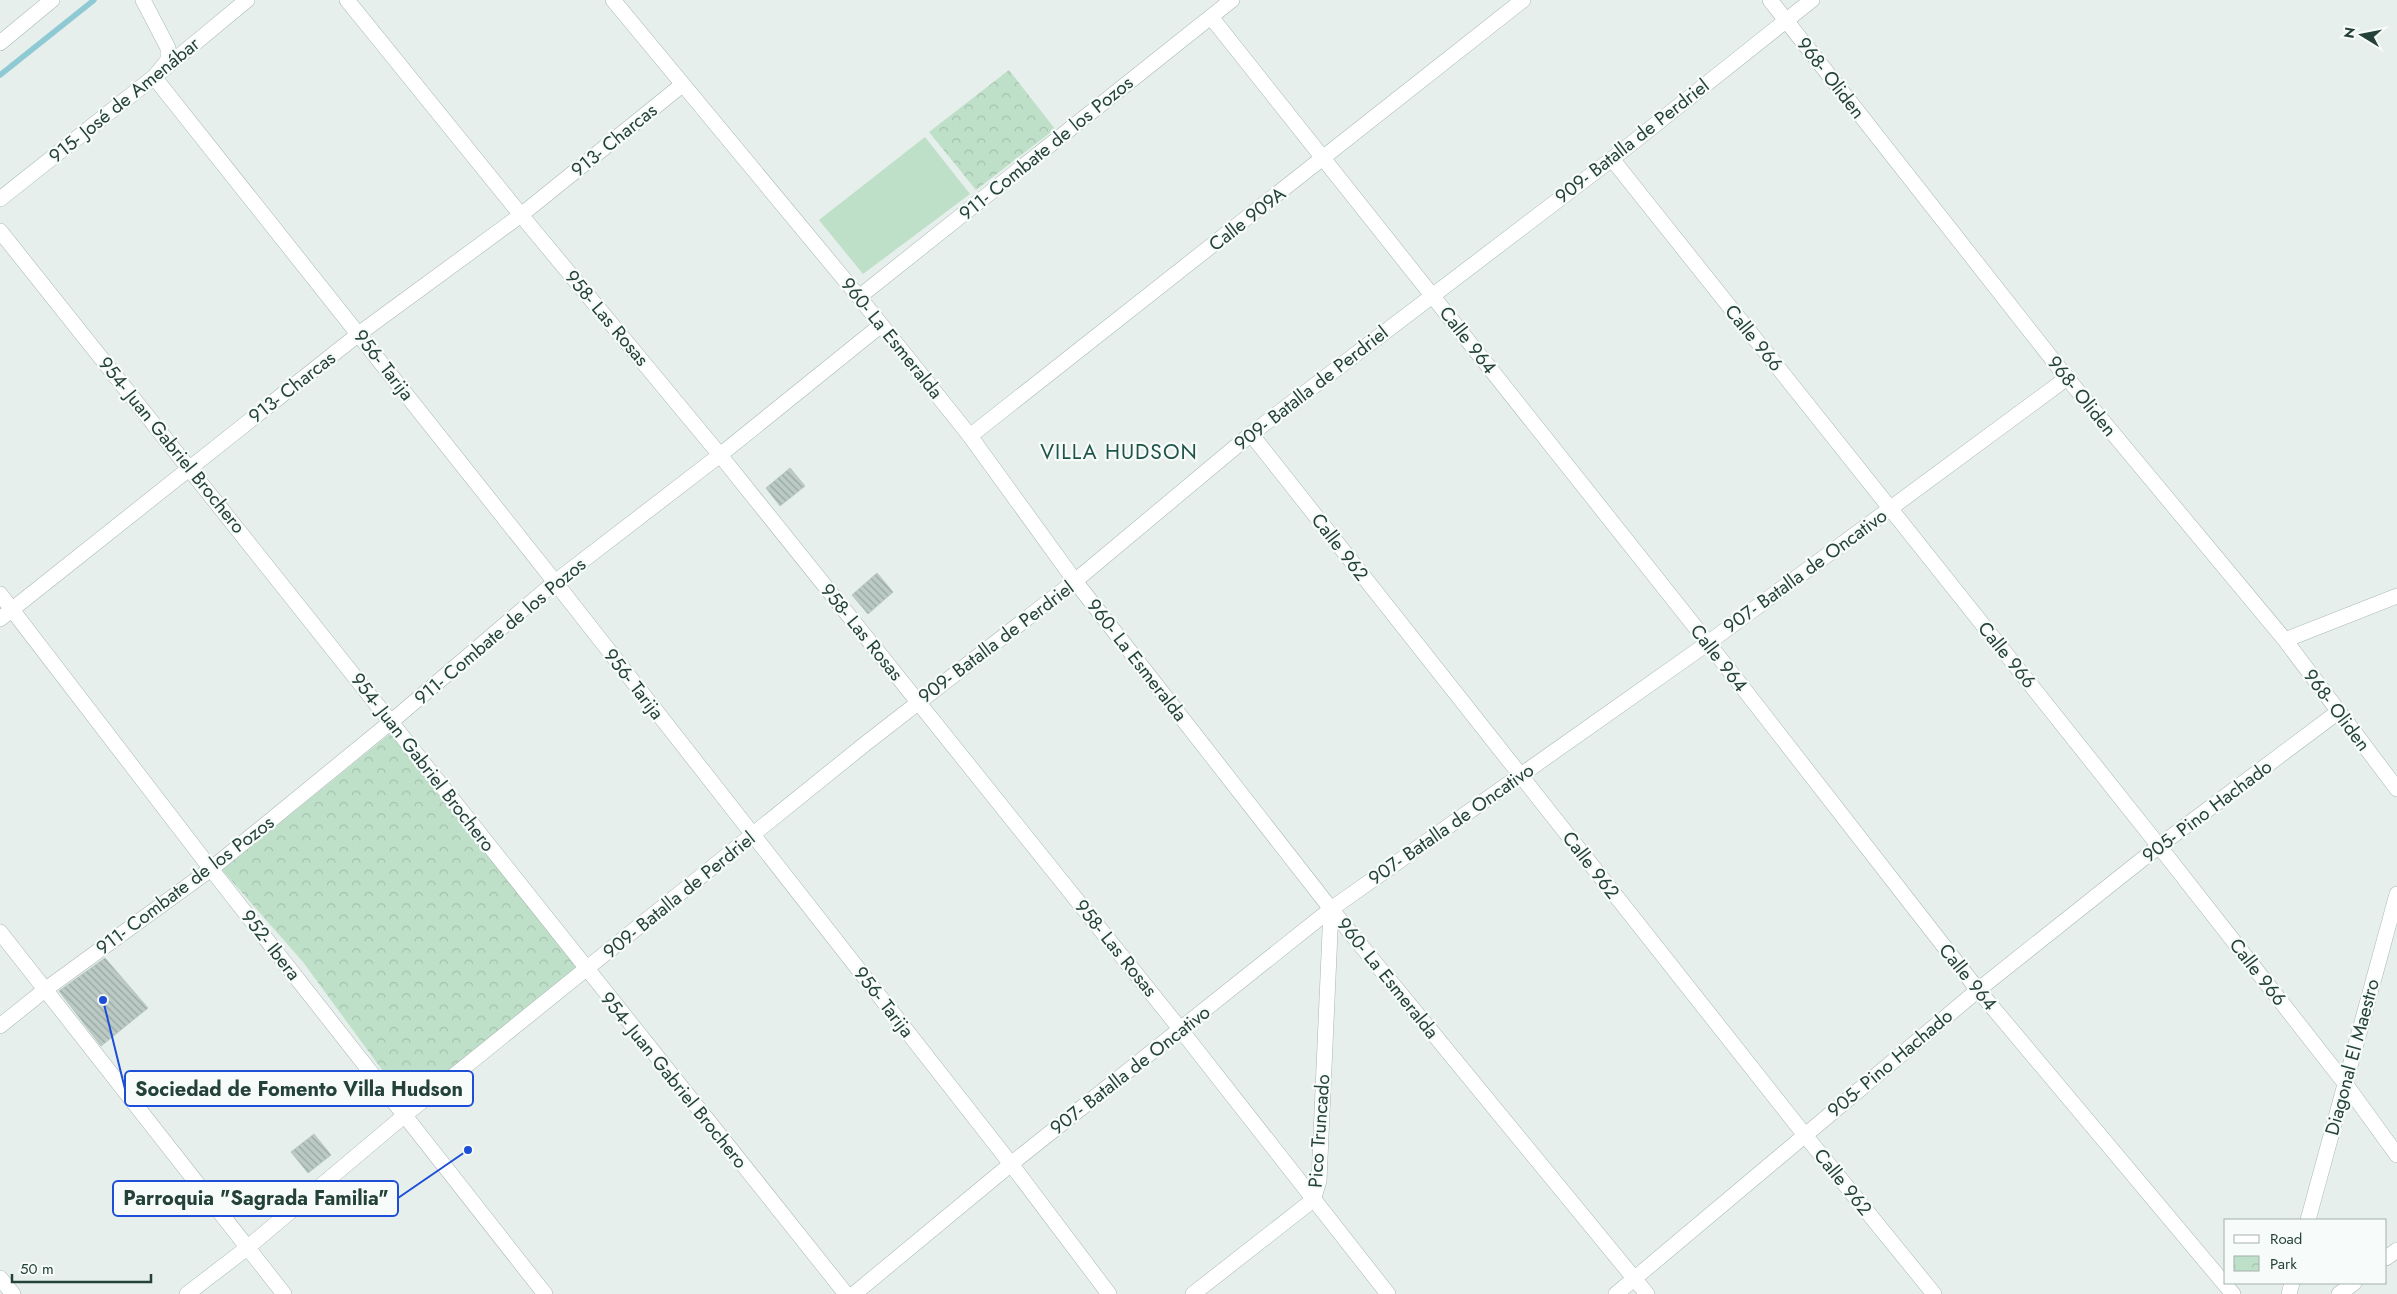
<svg xmlns="http://www.w3.org/2000/svg" width="2397" height="1294" font-family="Jost,sans-serif">
	<style>
		.grass { fill: #bfe0c8 }
		.park { fill: url(#park-crowns) }
		.lines { fill: none; stroke-linecap: round; stroke-linejoin: round }
		.stream { stroke: #8ec9d4; stroke-width: 5.5 }
		.building { fill: url(#building-back-hatch); stroke: #b8c9c2 }
		.minor-casing { stroke: #a8b8b2; stroke-width: 16 }
		.minor { stroke: #fff; stroke-width: 15 }
		.labels { text-anchor: middle; dominant-baseline: central; stroke-width: 4.5; stroke-linejoin: round; paint-order: stroke }
		.street-label { font-size: 19px; fill: #24423a; stroke: #f7fbf9 }
		.quarter-label { font-size: 21px; letter-spacing: 1px; fill: #1f5548; stroke: #f7fbf9 }
		.leader { fill: none; stroke: #1d4ed8; stroke-width: 2 }
		.callout-dot { fill: #1d4ed8; stroke: #f7fbf9; stroke-width: 2 }
		.callout { fill: #f7fbf9; stroke: #1d4ed8; stroke-width: 2 }
		.callout-label { font-size: 20px; text-anchor: middle; font-weight: bold; fill: #24423a }
	</style>
	<defs>
		<pattern id="park-crowns" width="20" height="18" patternUnits="userSpaceOnUse" patternTransform="scale(1.25)"><rect width="20" height="18" fill="#bfe0c8"/><path d="M2 6a3 3 0 1 1 6 0M12 15a3 3 0 1 1 6 0" fill="none" stroke="#a4c1ad"/></pattern>
		<pattern id="building-back-hatch" width="6" height="6" patternUnits="userSpaceOnUse" patternTransform="scale(1.25)"><rect width="6" height="6" fill="#bbcac4"/><path d="M-1 5l2 2M0 0l6 6M5-1l2 2" fill="none" stroke="#98a6a0"/></pattern>
	</defs>
	<rect width="100%" height="100%" fill="#e6efeb"/>
	<path class="grass" d="M925,137L970,194L863,274L819,220Z"/>
	<path class="park" d="M1009,70L1055,129L976,190L929,132Z
		M392,732L577,968L407,1104L303,962L222,870Z"/>
	<g class="lines">
		<path class="stream" d="M0,75L94,0"/>
	</g>
	<path class="building" d="M790,468L805,486L780,506L766,488Z
		M877,573L893,592L868,614L852,595Z
		M105,958L148,1008L101,1046L59,991Z
		M314,1134L331,1155L308,1173L291,1152Z"/>
	<g class="lines">
		<g class="minor-casing">
			<path id="minor" d="M143,0L168,48V60L154,77L555,582L1011,1164L1109,1294
				M347,0L521,215L720,455L1181,1030L1388,1294
				M613,0L859,297L970,436L1075,581L1331,909L1647,1294
				M1770,0L2067,378L2285,640L2397,789
				M1211,17L1708,643L1978,990L2233,1294
				M0,43L52,0
				M1612,159L2159,846L2344,1082L2397,1155
				M0,199L154,77L247,0
				M0,231C284,584 562,941 846,1294
				M859,297L1232,0
				M1251,434L1804,1134L1934,1294
				M970,436L1523,0
				M0,594L211,869L545,1294
				M0,619L360,333L521,215L682,85
				M2285,640L2397,596
				M0,932L284,1294
				M0,1026L46,989L211,869L392,721L555,582L720,455L880,326
				M2308,1220L2397,894
				M2386,1258L2397,1250
				M0,1278L13,1294
				M187,1294L247,1248L405,1115L865,744L1075,581L1251,434L1612,159L1812,0
				M854,1294L1011,1164L1331,909L1708,643L2067,378
				M1193,1294L1313,1200L1319,1181L1331,909
				M1616,1294L1978,990L2159,846L2338,712
				M2289,1294L2292,1283
				M2339,1294L2354,1283"/>
		</g>
		<use href="#minor" class="minor"/>
	</g>
	<g class="labels">
		<g class="street-label">
			<text transform="translate(1831 78) rotate(52)">968- Oliden</text>
			<text transform="translate(124 100) rotate(-39)">915- José de Amenábar</text>
			<text transform="translate(614 140) rotate(-39)">913- Charcas</text>
			<text transform="translate(1632 141) rotate(-38)">909- Batalla de Perdriel</text>
			<text transform="translate(1046 148) rotate(-39)">911- Combate de los Pozos</text>
			<text transform="translate(1247 219) rotate(-38)">Calle 909A</text>
			<text transform="translate(607 318) rotate(50)">958- Las Rosas</text>
			<text transform="translate(892 338) rotate(51)">960- La Esmeralda</text>
			<text transform="translate(1754 338) rotate(51)">Calle 966</text>
			<text transform="translate(1468 340) rotate(52)">Calle 964</text>
			<text transform="translate(384 365) rotate(52)">956- Tarija</text>
			<text transform="translate(292 387) rotate(-38)">913- Charcas</text>
			<text transform="translate(1311 388) rotate(-38)">909- Batalla de Perdriel</text>
			<text transform="translate(2082 396) rotate(51)">968- Oliden</text>
			<text transform="translate(172 445) rotate(51)">954- Juan Gabriel Brochero</text>
			<text transform="translate(1340 547) rotate(52)">Calle 962</text>
			<text transform="translate(1805 571) rotate(-36)">907- Batalla de Oncativo</text>
			<text transform="translate(500 631) rotate(-40)">911- Combate de los Pozos</text>
			<text transform="translate(862 632) rotate(51)">958- Las Rosas</text>
			<text transform="translate(996 642) rotate(-37)">909- Batalla de Perdriel</text>
			<text transform="translate(2007 655) rotate(51)">Calle 966</text>
			<text transform="translate(1719 658) rotate(52)">Calle 964</text>
			<text transform="translate(1137 660) rotate(52)">960- La Esmeralda</text>
			<text transform="translate(634 684) rotate(52)">956- Tarija</text>
			<text transform="translate(2337 710) rotate(53)">968- Oliden</text>
			<text transform="translate(423 762) rotate(52)">954- Juan Gabriel Brochero</text>
			<text transform="translate(2207 811) rotate(-37)">905- Pino Hachado</text>
			<text transform="translate(1451 824) rotate(-35)">907- Batalla de Oncativo</text>
			<text transform="translate(1591 865) rotate(52)">Calle 962</text>
			<text transform="translate(185 885) rotate(-37)">911- Combate de los Pozos</text>
			<text transform="translate(679 895) rotate(-39)">909- Batalla de Perdriel</text>
			<text transform="translate(271 945) rotate(52)">952- Ibera</text>
			<text transform="translate(1116 948) rotate(51)">958- Las Rosas</text>
			<text transform="translate(2258 972) rotate(52)">Calle 966</text>
			<text transform="translate(1968 977) rotate(51)">Calle 964</text>
			<text transform="translate(1388 978) rotate(51)">960- La Esmeralda</text>
			<text transform="translate(884 1002) rotate(52)">956- Tarija</text>
			<text transform="translate(2352 1057) rotate(-75)">Diagonal El Maestro</text>
			<text transform="translate(1890 1063) rotate(-40)">905- Pino Hachado</text>
			<text transform="translate(1130 1070) rotate(-38)">907- Batalla de Oncativo</text>
			<text transform="translate(674 1080) rotate(51)">954- Juan Gabriel Brochero</text>
			<text transform="translate(1319 1131) rotate(-86)">Pico Truncado</text>
			<text transform="translate(1843 1182) rotate(51)">Calle 962</text>
		</g>
		<g class="quarter-label">
			<text x="1119" y="452">VILLA HUDSON</text>
		</g>
	</g>
	<path class="leader" d="M103 1000L125 1089M468 1150L398 1198"/>
	<g class="callout-dot">
		<circle cx="103" cy="1000" r="5"/>
		<circle cx="468" cy="1150" r="5"/>
	</g>
	<g class="callout">
		<rect x="125" y="1071" width="348" height="35" rx="5"/>
		<rect x="113" y="1181" width="285" height="35" rx="5"/>
	</g>
	<g class="callout-label">
		<text x="299" y="1096">Sociedad de Fomento Villa Hudson</text>
		<text x="256" y="1205">Parroquia "Sagrada Familia"</text>
	</g>
	<rect x="2224" y="1219" width="162" height="65" fill="#f7fbf9" stroke="#a3b1ad"/>
	<rect x="2234" y="1235" width="25" height="8" fill="#ffffff" stroke="#a3b1ad"/>
	<text x="2270" y="1244" font-size="15" fill="#24423a">Road</text>
	<rect x="2234" y="1256" width="25" height="15" fill="url(#park-crowns)" stroke="#a3b1ad"/>
	<text x="2270" y="1269" font-size="15" fill="#24423a">Park</text>
	<g transform="translate(2362 35) rotate(280)" stroke="#f7fbf9" stroke-width="4" paint-order="stroke">
	<path d="M0-4L9 19L0 12L-9 19Z" fill="#24423a"/>
	<text y="-8" font-size="14" font-weight="bold" text-anchor="middle" fill="#24423a">N</text>
	</g>
	<path d="M12 1274v8h139v-8" fill="none" stroke="#24423a" stroke-width="2.5"/>
	<text x="20" y="1274" font-size="15" fill="#24423a" stroke="#f7fbf9" stroke-width="4" paint-order="stroke">50 m</text>
</svg>
